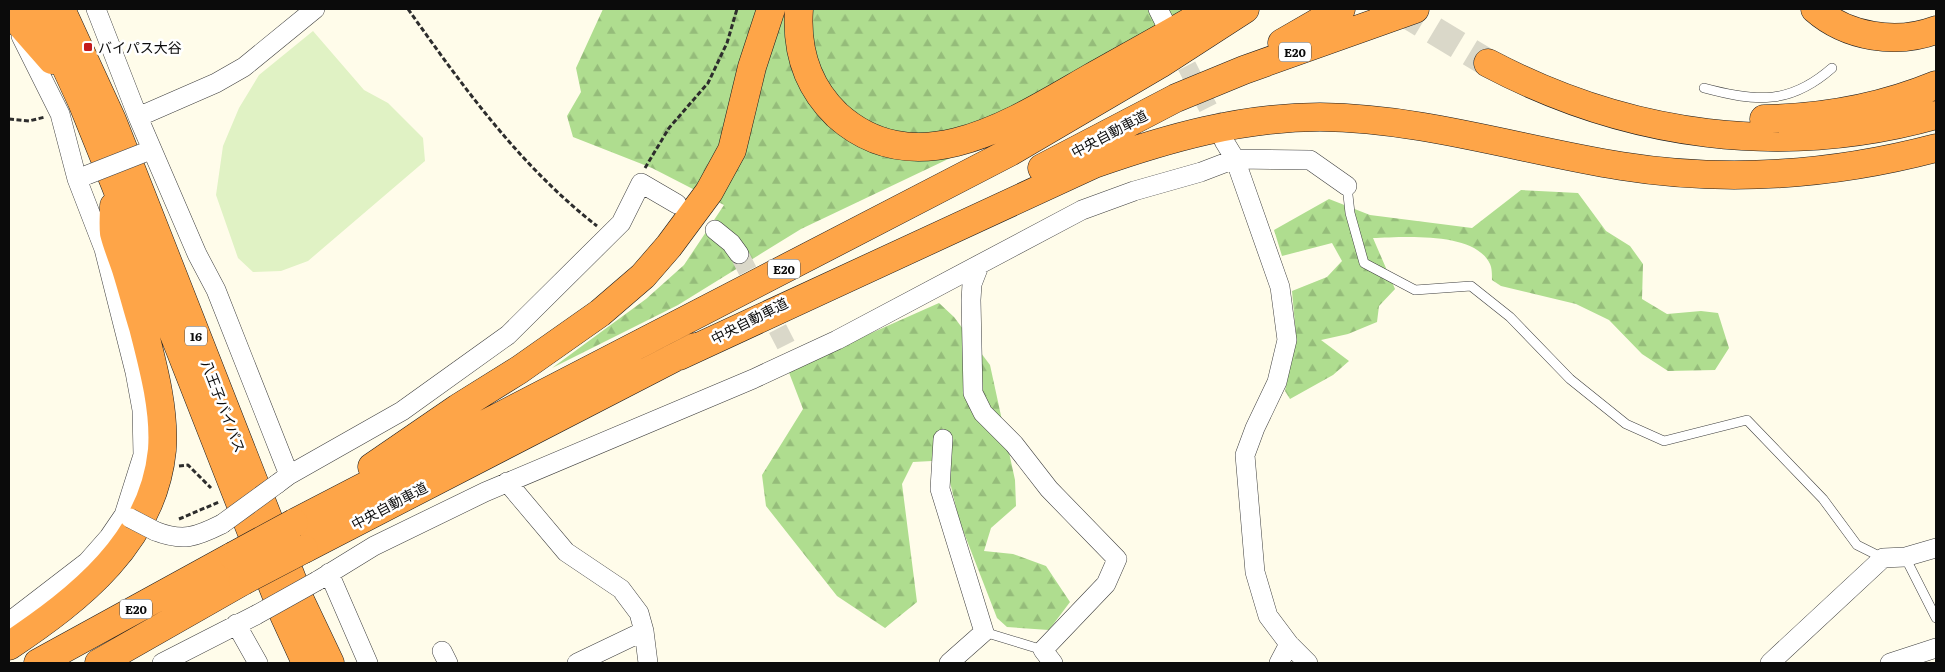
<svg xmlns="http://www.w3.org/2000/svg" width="1945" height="672" font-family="Literata,'Noto Sans JP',serif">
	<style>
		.forest { fill: url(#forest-firs) }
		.pitch { fill: #e0f2c4 }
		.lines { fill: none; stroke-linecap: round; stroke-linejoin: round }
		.street-tunnel { stroke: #dad8c9; stroke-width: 19; stroke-dasharray: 19 9; stroke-linecap: butt }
		.highway-tunnel { stroke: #dad8c9; stroke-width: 28; stroke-dasharray: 28 14; stroke-linecap: butt }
		.lane-casing { stroke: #3e3e3e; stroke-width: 10 }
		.street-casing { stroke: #3e3e3e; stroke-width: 20 }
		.highway-casing { stroke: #1c1c1c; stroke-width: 29 }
		.path { stroke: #2d2d2d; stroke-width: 3; stroke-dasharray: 5 2.5; stroke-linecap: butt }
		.lane { stroke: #fff; stroke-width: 9 }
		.street { stroke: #fff; stroke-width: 19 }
		.highway { stroke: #fea548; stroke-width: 28 }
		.street-bridge-casing { stroke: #3e3e3e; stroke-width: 20; stroke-linecap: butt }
		.highway-bridge-casing { stroke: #1c1c1c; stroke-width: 29; stroke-linecap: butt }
		.street-bridge { stroke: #fff; stroke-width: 19 }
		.highway-bridge { stroke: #fea548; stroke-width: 28 }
		.poi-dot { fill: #c41b1b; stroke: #fff; stroke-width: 2 }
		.labels { text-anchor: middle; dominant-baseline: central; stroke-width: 5; stroke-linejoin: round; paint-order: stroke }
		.shield { fill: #fff; stroke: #545454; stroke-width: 1 }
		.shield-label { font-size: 12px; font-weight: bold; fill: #0b0b0b }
		.poi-label { font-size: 14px; fill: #0b0b0b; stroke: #fff; text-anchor: start }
		.street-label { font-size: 14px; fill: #0b0b0b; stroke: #fff }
	</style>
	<defs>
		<pattern id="forest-firs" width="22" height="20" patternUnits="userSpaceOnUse" patternTransform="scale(1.25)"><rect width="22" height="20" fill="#afdd8f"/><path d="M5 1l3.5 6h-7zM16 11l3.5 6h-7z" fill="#95bc7a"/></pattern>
	</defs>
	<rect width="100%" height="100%" fill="#fffcea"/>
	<path class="forest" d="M603,9H1185L965,151L801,229L678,305L552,368L646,299L684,265L724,205L652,168L573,137L567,116L581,92L576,68Z
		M1521,190L1578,193L1606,231L1630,246L1643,264L1642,299L1667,314L1701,311L1718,313L1729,348L1715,370L1668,371L1642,354L1609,320L1576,304L1501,286L1492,280C1492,275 1492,268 1490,264C1475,231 1403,237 1373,238L1395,289L1379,306L1377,322L1348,334L1321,340L1349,361L1333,375L1290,399L1285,391L1296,336L1292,291L1327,277L1342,261L1332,243L1282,256L1274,230L1329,199L1370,215L1472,228Z
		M939,303L954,317L990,365L1015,480L1016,506L991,528L984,551L1013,554L1046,566L1070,602L1049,630L1007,627L997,618L959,520L950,482L932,461L913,462L902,484L917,602L885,628L837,596L766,506L762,475L803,409L788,370Z"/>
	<path class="pitch" d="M313,31L364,90L388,103L423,138L425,161L308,261L281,271L253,272L238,258L216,195L223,146L239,108L259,75Z"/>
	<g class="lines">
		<path class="street-tunnel" d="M1174,41L1223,137
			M739,254L786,345"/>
		<path class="highway-tunnel" d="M1398,9L1488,63"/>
		<g class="lane-casing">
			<path id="lane" d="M1704,88C1756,102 1790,105 1832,68
				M1347,186L1350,213L1364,263L1415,290L1471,286L1510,317L1570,379L1626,424L1664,441L1747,420L1823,499L1857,545L1883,558
				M1905,557L1936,618
				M984,632L1043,650"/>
		</g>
		<g class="street-casing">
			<path id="street" d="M96,9L138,117L197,254L216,290L289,475
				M1158,9L1164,21
				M138,117L216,83L244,67L315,9
				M1224,141L1235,159L1280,287L1287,340L1277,382L1255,428L1245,455L1255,572L1268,616L1289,644L1308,663
				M715,230L731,243L739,254
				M979,266L972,284L971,300L973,393L983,413L1014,444L1049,489L1117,559L1106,584L1043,650L1053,663
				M943,439L940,489L984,632L949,663
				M507,482L566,552L621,589L639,613L644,631L648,663
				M277,484L289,475L402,411L508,335L621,223L641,183L677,204
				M155,531C183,542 196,537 222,524
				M329,573L368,663
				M317,581L374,546L485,492L753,379L837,340L1082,210L1134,191L1201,172L1235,159L1310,160L1347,186
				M9,622L87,562L109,537L124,515L143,455L142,410L135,372L104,249L77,179L60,114L21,36
				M236,624L258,663
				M442,651L448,663
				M162,663L256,615
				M577,663L644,631
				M1279,663L1289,644
				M1770,663L1883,558L1905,557L1936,548
				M1890,663L1936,648"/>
		</g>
		<g class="highway-casing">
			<path id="highway" d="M39,9L82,102L115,184L284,615L306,663
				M61,9L112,120L301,602L330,663
				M799,9C796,49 807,86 837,115C917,187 1015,121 1090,78C1131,55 1171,33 1212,9
				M1815,9C1847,37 1896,45 1936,30
				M9,11L52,60
				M1282,43L1341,9
				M1488,63C1628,137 1783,158 1936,115
				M1764,119C1824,118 1880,108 1936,85
				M1042,168L1176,98L1244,70L1415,9
				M679,356L1094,164C1168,138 1242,117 1320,117C1423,118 1521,150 1621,166C1727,183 1833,175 1936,148
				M372,467L458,408L519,370L600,313L643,276L669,246L709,192L732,150L752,67L771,9
				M294,523L1010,152L1160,64L1245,9
				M304,549L695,347
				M9,646C79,599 153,542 162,450C165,410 153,366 143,327C137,308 132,288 126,269C122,257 117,245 114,233C113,224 114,215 114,206
				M38,663L233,556
				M99,663L243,581"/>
		</g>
		<path class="path" d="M408,9C464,88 520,166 597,226
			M9,119L29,121L45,117
			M645,168L669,128L708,83L727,43L737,9
			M179,466L188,465L211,488
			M179,519L219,502"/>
		<use href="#lane" class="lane"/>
		<use href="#street" class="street"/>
		<use href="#highway" class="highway"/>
		<g class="street-bridge-casing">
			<path id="street-bridge" d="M87,175L143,153
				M130,518L155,531
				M222,524L277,484
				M256,615L317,581"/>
		</g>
		<g class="highway-bridge-casing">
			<path id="highway-bridge" d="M233,556L294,523
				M243,581L304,549"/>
		</g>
		<use href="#street-bridge" class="street-bridge"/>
		<use href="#highway-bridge" class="highway-bridge"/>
	</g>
	<rect class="poi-dot" x="83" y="42" width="10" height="10" rx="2.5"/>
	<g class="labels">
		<g class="shield">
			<rect x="1279" y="42.5" width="32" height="19" rx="4"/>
			<rect x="768" y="259.5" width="32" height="19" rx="4"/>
			<rect x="185" y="326.5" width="22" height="19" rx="4"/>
			<rect x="120" y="599.5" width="32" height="19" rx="4"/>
		</g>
		<g class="shield-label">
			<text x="1295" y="52">E20</text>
			<text x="784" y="269">E20</text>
			<text x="196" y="336">16</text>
			<text x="136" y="609">E20</text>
		</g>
		<g class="poi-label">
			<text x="98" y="47">バイパス大谷</text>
		</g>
		<g class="street-label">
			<text transform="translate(1109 133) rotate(-28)">中央自動車道</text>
			<text transform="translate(749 320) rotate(-27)">中央自動車道</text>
			<text transform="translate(224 406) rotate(69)">八王子バイパス</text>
			<text transform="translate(389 505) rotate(-28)">中央自動車道</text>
		</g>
	</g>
	<rect width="1945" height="672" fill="none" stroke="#0b0b0b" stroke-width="20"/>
</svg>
